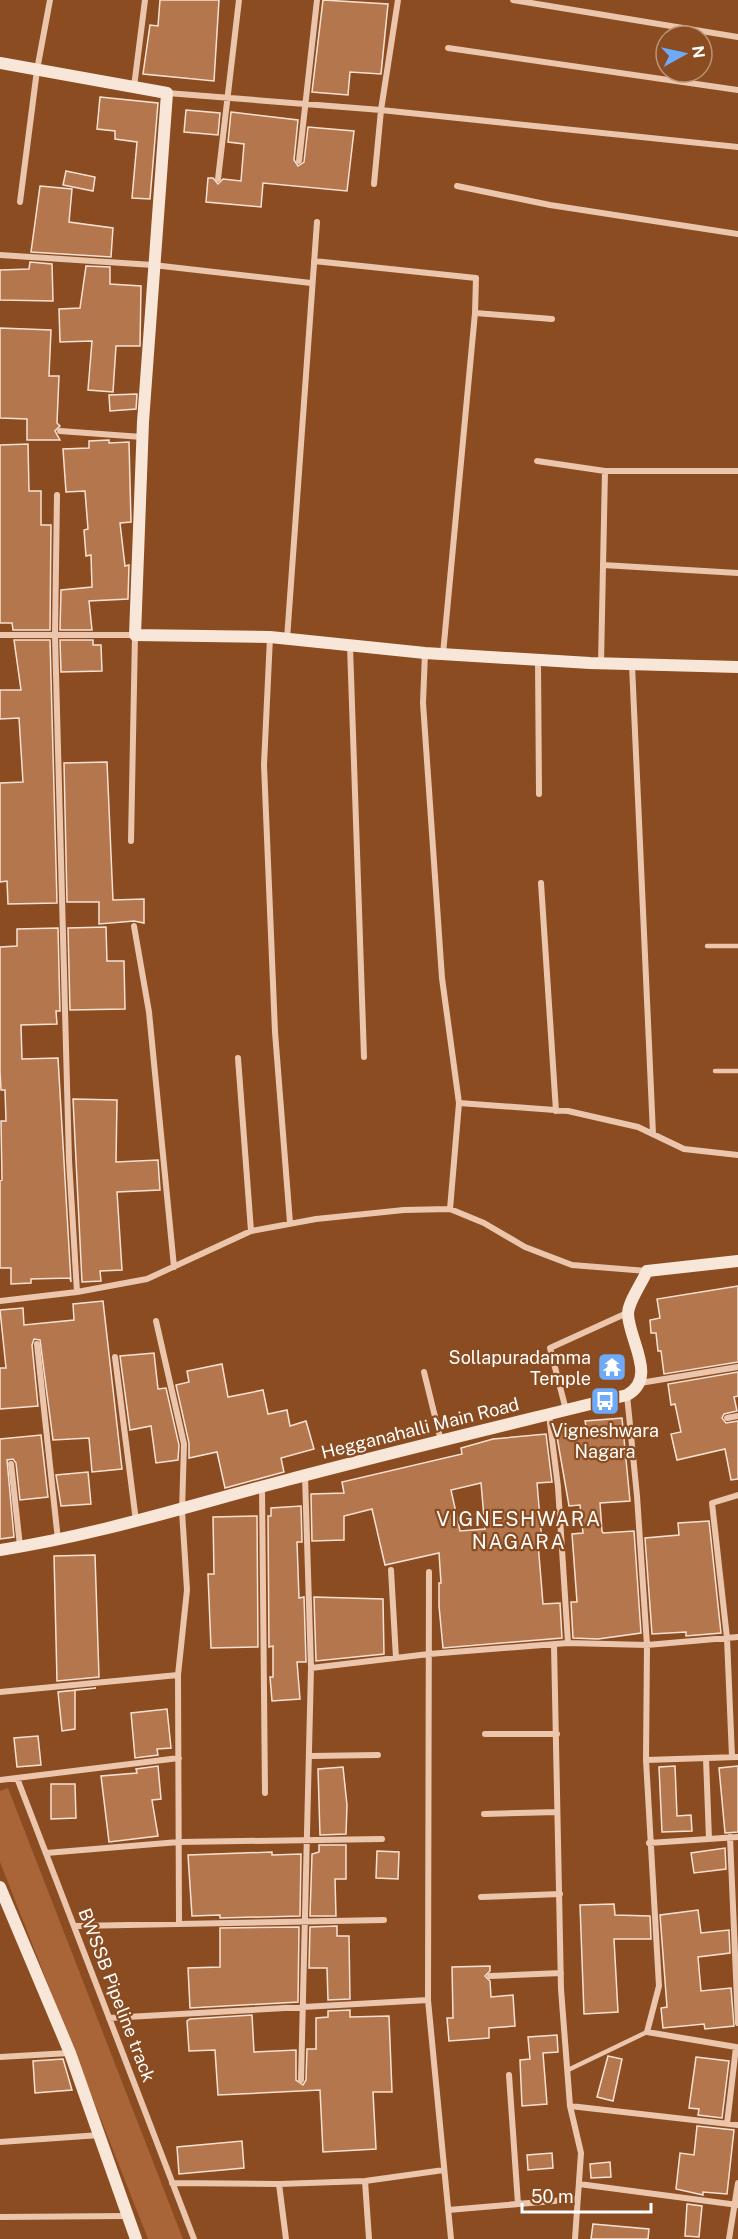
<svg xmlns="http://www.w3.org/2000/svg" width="738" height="2239" font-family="'Public Sans',sans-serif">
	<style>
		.green { fill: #a96537 }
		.building { fill: #b4764d; stroke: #f8e1d2; stroke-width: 1.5; fill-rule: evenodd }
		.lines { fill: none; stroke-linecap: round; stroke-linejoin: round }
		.lane { stroke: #ebc6ad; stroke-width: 4.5 }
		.street { stroke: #ebc6ad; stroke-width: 6 }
		.secondary { stroke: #f8e6d8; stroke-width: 12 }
		.labels { text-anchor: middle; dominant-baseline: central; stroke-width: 4.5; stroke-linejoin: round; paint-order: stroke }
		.poi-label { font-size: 18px; fill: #fff; stroke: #8a4c20; text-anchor: end }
		.street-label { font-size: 18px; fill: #fff; stroke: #8a4c20 }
		.neighbourhood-label { font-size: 20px; letter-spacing: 1.5px; fill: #fff; stroke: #8a4c20 }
	</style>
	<rect width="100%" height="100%" fill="#8a4c20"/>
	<path class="green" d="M8,1788L183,2239H148L0,1862V1791Z"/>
	<path class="building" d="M160,0H219L214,81L143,74L150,25L158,26Z
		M323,0L388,4L381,74L350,72L348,95L312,92Z
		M100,97L158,103L150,199L132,198L137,142L115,139V131L97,129Z
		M186,110L220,113L218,135L184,132Z
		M231,112L298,120L294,160L298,166L304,162L308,127L354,131L347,191L263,183L261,207L206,202L208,178H213L218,184L223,179L241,181L244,144L228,142Z
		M66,171L95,177L93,191L63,185Z
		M40,186L72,189L69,222L113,228L111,257L31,252Z
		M30,262L52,264L53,301L0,300V270L29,269Z
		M86,266L110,267V284L141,286L140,346H116L113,392L88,390L92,341L60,342L59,309L80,308Z
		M0,328L51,330L49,376H59L57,423L60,426L55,431L60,440H27V419L0,418Z
		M137,394L136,409L110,411L109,395Z
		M109,440V443L129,442L131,522L120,523L125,566L129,565L128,599L89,601L92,630H60L61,590L92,587L91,555L86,556L84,530L88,529L85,491L66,492L63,449L89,448V441Z
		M28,444L29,491H41V525H51L50,630H13L12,623H0V445Z
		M14,640H50L57,903L8,904L7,881L0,882V783L23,782L19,718L0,719V690H21Z
		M60,640H93V645H101L102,671L61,672Z
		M107,762L113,900L144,899V923L134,921L99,924V902H67L64,763Z
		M106,927L107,961H124L125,1009L70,1010L68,928Z
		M58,928L60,1011H56L57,1024L21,1025L22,1059L58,1058L71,1282L70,1278L31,1279V1283L11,1284V1268H0V1181L2,1180L1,1121H6L5,1090H1L0,1071V947L17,946V929Z
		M73,1099L117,1100L116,1162L158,1160L160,1190L117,1192L122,1270L100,1271L101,1281L82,1282Z
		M738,1286V1362L664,1374L661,1351H658L656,1333H651L650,1320L660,1318L657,1299Z
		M103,1301L122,1469L92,1472L89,1438L53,1440L40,1340L34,1339L32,1345L38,1406L0,1409V1368H6L0,1310L23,1308L24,1325L74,1320L73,1304Z
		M154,1353L158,1389L166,1388L179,1445L178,1460L156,1463L151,1426L130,1430L120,1356Z
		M222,1364L228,1397L263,1390L268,1414L287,1410L290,1426L306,1421L314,1449L281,1458L284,1472L225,1488L217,1452L189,1458V1443L176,1385L189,1382L187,1371Z
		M738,1372V1396L734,1397L737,1411L724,1414L722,1418L726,1423L738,1421V1479L731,1480L725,1449L677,1460L671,1434L681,1432L675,1404L671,1405L668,1384Z
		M622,1418L630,1501L600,1503L602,1531L603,1533L634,1531L641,1633L598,1639L573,1638L571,1602H577L572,1534L583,1533L580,1505L569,1506L556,1431L586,1426L585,1421Z
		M546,1434L552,1482L537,1483L542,1542L538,1543L543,1604L560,1603L562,1638L443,1648L439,1606V1583H441L439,1553L385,1565L372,1509L344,1516V1540L312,1541L311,1494L344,1493L342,1482L462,1454L461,1448L493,1439ZM481,1483L485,1529L460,1531L451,1490Z
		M41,1435L48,1497L20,1500L16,1463L13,1459L7,1460L14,1537L0,1539V1439Z
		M88,1472L91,1504L61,1506L56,1475Z
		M301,1506L302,1542H297L299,1598L304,1597L306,1662H297L300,1699L272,1701L270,1677H273V1646L269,1647L268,1516H271V1508Z
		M257,1516L258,1647L211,1648L208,1574H214L213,1517Z
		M709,1521L721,1633L686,1636V1632L652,1634L645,1538L679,1535L678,1523Z
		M95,1555L99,1677L57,1681L54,1556Z
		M314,1597L383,1599L384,1654L316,1661Z
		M96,1688L75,1690V1729L62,1731L58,1692Z
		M167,1709L171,1748L157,1749L158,1755L135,1758L131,1713Z
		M38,1736L41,1765L17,1767L14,1738Z
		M158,1766L161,1799L152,1800L158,1836L109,1842L101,1776L137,1773L136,1769Z
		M675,1766L677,1816L691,1815L692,1831L662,1832L659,1767Z
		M738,1766V1832L725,1833L719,1768Z
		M343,1767L347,1805L346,1834L320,1835L318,1769Z
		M51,1784H75L76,1818L51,1819Z
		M319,1845H346V1879H335L336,1916H310L312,1854L319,1852Z
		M725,1848L726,1869L694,1873L691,1853Z
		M377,1851L399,1852L398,1879L376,1878Z
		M272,1852V1855L301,1854L300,1916L220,1918V1915L192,1916L188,1855Z
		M614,1904L615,1915L650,1916L651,1939H614L618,2012L584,2014L580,1905Z
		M698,1910L701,1933L729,1930L730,1953L698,1957L701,1991L731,1988L734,2026L705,2029L704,2024L663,2028L661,2008L667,2007L660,1915Z
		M337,1926V1936H349L350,1999L328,2000L327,1968H309L310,1927Z
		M299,1927L298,2002L190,2008L188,1968L220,1967V1928Z
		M490,1966V1971L485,1976L490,1981L491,1997L513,1995L515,2026L489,2028V2038L449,2041L447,2018H453L452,1967Z
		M350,2010V2017L389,2016L392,2092H373L376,2149L323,2152L320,2090L218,2095L215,2050L189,2051L187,2021L190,2019L252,2015L254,2052L296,2050V2080L303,2085L306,2080L307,2049H316V2018L328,2017V2011Z
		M557,2035L558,2052L543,2053L547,2104L522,2106L520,2060L530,2059L528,2037Z
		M608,2056L622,2059L613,2101L597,2097Z
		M696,2057L729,2061L722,2118L698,2115L699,2109L689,2108Z
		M63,2059L72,2090L35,2093L33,2061Z
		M697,2126L734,2130L727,2194L703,2192V2195L676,2189L680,2153L694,2155Z
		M242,2141L244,2168L179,2174L177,2147Z
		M552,2153L553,2168L528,2170L527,2155Z
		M610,2162L611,2177L591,2178L590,2164Z
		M687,2204L702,2206L699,2237L685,2236Z
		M593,2224L649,2229L648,2239H591Z"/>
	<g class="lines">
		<path class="lane" d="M707,946H738
			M715,1071H738
			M568,2070L647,2032"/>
		<path class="street" d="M513,0L738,37
			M448,48L738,90
			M134,87L145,0
			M167,93L381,110L738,147
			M299,161L317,0
			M218,179L239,0
			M374,184L381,110L398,0
			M457,186L550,205L738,234
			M20,202L37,70L50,0
			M0,255L153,265L311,283
			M314,261L476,278L475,313L552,319
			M60,431L142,437
			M537,461L605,471H738
			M57,495L55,636L69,1160L77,1292
			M603,565L738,573
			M0,635H135L131,841
			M270,637L264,765L275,1032L290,1223
			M287,639L317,222
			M350,646L364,1057
			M425,653L423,703L442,978L459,1103
			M443,654L475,313
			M538,660L539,794
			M601,663L605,471
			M632,665L653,1134
			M541,883L556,1111
			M134,926L149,1012L174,1267
			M238,1058L251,1231
			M450,1209L459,1103L568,1111L638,1127L684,1149L738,1155
			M0,1301L77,1292L147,1279L251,1231L316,1219L404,1210L450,1209L484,1223L525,1247L572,1265L647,1271
			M156,1321L184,1444L182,1511L187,1590L178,1675L179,1922
			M37,1344L58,1540
			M115,1357L136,1521
			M424,1372L441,1441
			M640,1383L738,1367
			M627,1395L637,1496L647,1645L646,1760L659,1986L647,2032L736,2047L727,2124
			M566,1410L550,1348L627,1313
			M549,1415L558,1487L568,1643
			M727,1418L738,1416
			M11,1464L20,1546
			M262,1487L265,1793
			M391,1570L396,1658
			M429,1572L428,2000L451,2239
			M554,1645L561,1989L570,2106L581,2153L575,2239
			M311,1668L429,1654L568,1643L647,1645L738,1637
			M0,1692L178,1675
			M485,1734H557
			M310,1756L378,1755
			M732,1757L727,1638L712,1503L738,1495
			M706,1758L709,1839
			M646,1760L738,1757
			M17,1778L194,2239
			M0,1780L179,1758
			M484,1814L557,1812
			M730,1837L738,2023
			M649,1843L738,1837
			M46,1853L179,1842L382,1839
			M481,1897L560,1894
			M76,1926L384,1920
			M490,1976L561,1973
			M109,2018L428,2000
			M0,2057L69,2053
			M509,2075L518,2204
			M301,2080L311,1668L305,1476
			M570,2106L738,2125
			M0,2142L100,2135
			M365,2181L369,2239
			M172,2183L279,2184L365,2181L444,2170
			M279,2184L286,2239
			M579,2184L738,2205
			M448,2210L577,2199
			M0,2217L127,2216
			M729,2239L738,2183"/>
		<path class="secondary" d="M0,63L167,93L143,422L135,635L270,637L425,653L590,663L738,667
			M0,1550C98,1535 191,1505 287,1480C400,1450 514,1423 627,1395C658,1378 629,1341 628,1314C628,1302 642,1283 647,1271L738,1261
			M0,1887L70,2053L136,2239"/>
	</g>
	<defs>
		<g id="temple-square" transform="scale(1.5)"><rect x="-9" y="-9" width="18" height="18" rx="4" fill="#6eaaf8" stroke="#8a4c20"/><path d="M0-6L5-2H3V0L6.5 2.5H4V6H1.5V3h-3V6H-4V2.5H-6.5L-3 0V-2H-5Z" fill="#fff"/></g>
		<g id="bus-square" transform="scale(1.5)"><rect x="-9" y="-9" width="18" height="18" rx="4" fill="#6eaaf8" stroke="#8a4c20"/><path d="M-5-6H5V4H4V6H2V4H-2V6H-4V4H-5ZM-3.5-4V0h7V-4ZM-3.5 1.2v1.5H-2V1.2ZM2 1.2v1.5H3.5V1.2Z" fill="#fff"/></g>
	</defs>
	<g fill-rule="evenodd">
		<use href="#temple-square" x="612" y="1367"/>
		<use href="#bus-square" x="605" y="1401"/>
	</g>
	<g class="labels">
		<g class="poi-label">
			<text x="591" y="1357">Sollapuradamma<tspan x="591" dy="21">Temple</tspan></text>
			<text x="605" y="1430" text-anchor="middle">Vigneshwara<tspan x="605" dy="21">Nagara</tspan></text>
		</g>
		<g class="street-label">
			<text transform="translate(420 1428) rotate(-14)">Hegganahalli Main Road</text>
			<text transform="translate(117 1995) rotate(69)">BWSSB Pipeline track</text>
		</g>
		<g class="neighbourhood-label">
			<text x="519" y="1519">VIGNESHWARA<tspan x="519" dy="23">NAGARA</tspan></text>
		</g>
	</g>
	<g transform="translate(684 54) rotate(82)"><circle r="28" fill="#8a4c20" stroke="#b99479" stroke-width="1.5"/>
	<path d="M0-4.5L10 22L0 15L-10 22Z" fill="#6eaaf8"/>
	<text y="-9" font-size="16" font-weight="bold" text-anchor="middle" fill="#ffffff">N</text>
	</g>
	<path d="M522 2203v9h129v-9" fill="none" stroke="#ffffff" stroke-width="3"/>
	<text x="531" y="2203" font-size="18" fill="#ffffff" stroke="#8a4c20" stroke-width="4.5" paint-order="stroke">50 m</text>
</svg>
